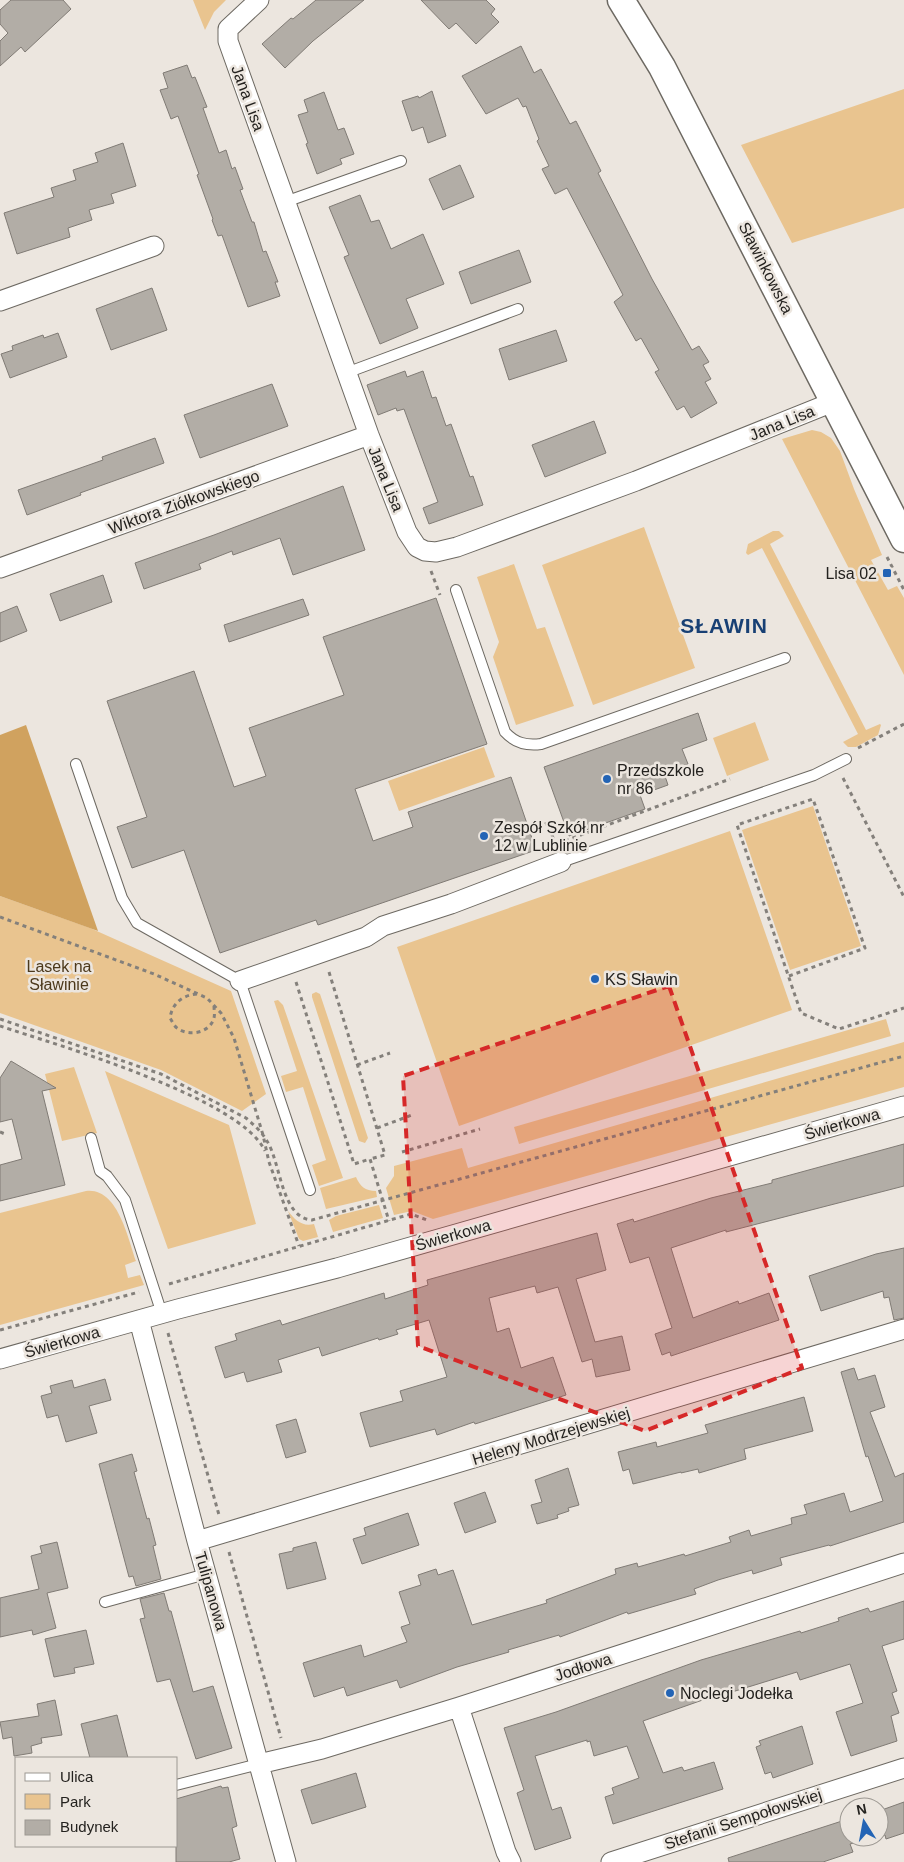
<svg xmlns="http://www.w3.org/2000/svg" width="904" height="1862" font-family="Helvetica,sans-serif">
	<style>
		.green { fill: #e9c48f }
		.forest { fill: #d0a25f }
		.building { fill: #b2ada6; stroke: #807b75 }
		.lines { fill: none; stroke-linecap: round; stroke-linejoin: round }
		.lane-casing { stroke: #6d6962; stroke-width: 12 }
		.street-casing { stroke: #6d6962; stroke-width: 21 }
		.secondary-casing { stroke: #6d6962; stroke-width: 29 }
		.path { stroke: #84807b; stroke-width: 3; stroke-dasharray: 4 4; stroke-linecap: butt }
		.lane { stroke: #fff; stroke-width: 10 }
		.street { stroke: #fff; stroke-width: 19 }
		.secondary { stroke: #fff; stroke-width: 26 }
		.marked { fill: #d62828; fill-opacity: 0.2; stroke: #d62828; stroke-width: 4; stroke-dasharray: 10 6; stroke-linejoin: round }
		.poi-dot { fill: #2364b5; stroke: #ece6df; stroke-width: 2 }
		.labels { text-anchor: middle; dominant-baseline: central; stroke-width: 5; stroke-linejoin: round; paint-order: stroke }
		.street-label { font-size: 16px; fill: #24221f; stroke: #ece6df }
		.poi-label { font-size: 16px; fill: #24221f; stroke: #ece6df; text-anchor: start }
		.park-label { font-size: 16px; fill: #4c391b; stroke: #ece6df }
		.district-label { font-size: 21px; font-weight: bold; letter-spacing: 1px; fill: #184074; stroke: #ece6df }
	</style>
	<rect width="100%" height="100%" fill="#ece6df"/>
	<path class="green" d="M193,0H226L214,12L205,30Z
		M904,89V208L792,243L741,145Z
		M812,430L821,432L831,438L840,451L854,489L882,555L871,560L888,590L897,586L904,598V675L782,439Z
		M644,527L695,668L593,705L542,565Z
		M773,531H779L784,536L770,544L866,730L880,724L881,725L878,735L856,747H848L843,742L858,734L762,548L748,555L746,553L748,544Z
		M514,564L537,629L545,627L574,706L516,725L493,657L499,642L477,577Z
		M755,722L769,760L727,776L713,738Z
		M484,747L495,777L399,811L388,781Z
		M813,806L861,946L790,970L742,830Z
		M730,831L792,1010L459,1126L397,947Z
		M0,896L90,928L231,991L266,1094L242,1111L161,1070L0,1013Z
		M316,992L320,994L368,1138L365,1143L359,1141L312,997V994Z
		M278,1000L283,1005L343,1178L319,1186L312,1165L326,1160L303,1087L286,1092L281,1076L297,1071L274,1001Z
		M886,1019L891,1036L519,1144L514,1127Z
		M904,1042V1087L433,1219L412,1211L394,1215L386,1188L394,1176V1166L462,1148L468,1168Z
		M74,1067L97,1133L62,1141L45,1074Z
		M105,1071L229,1125L256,1224L168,1249Z
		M356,1177C360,1186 365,1191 376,1191L377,1197L326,1209L320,1188Z
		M86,1191C118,1187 128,1239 136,1261L125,1265L128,1278L140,1275L144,1285L0,1325V1213Z
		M379,1205L383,1218L333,1232L329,1220L336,1216Z
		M288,1211C295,1220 302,1227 314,1224L318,1237L303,1241L299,1239Z"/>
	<path class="forest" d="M26,725L98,931L0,896V735Z"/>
	<path class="building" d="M11,0H63L71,9L25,52L21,47L0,66V41L8,33L0,24V10Z
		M316,0H364L313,41L285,68L262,44L291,18L293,19Z
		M421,0H486L495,9L491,14L499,22L476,44L456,23L449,29Z
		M521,46L534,73L541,69L570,124L576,121L601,171L598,173L652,279L692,350L699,346L709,362L703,365L711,379L705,382L717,403L691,418L684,406L677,410L655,372L659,370L641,338L636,341L614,302L623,295L567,188L555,194L542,169L549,166L537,141L539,139L526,106L523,107L518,98L486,114L462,76Z
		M187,65L192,78L195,77L207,107L203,108L219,153L226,150L232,169L235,167L243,189L240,190L252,222H254L263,252L266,251L278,282H275L280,296L248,307L222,235L218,236L212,220L213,219L197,175L199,174L178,116L171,119L160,90L168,88L163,73Z
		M432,91L446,136L428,143L423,127L412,131L402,101L418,96L419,98Z
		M324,92L338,130L344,128L354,154L340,159L342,164L317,174L306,144L308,143L298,115L308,112L304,100Z
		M123,143L136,186L111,194L114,203L89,210L92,220L68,228L70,237L17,254L4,213L54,197L51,188L76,180L73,170L98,162L95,153Z
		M460,165L474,197L443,210L429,179Z
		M360,195L371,222L379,220L391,249L423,234L444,284L406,299L418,328L380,344L344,257L349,255L329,207Z
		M519,250L531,282L471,304L459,272Z
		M152,288L167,330L111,350L96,309Z
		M556,330L567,361L509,380L499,349Z
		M58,333L67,357L10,378L1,354L13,350L12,346L43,335L44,338Z
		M405,371L407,377L423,371L432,398L436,397L446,426L451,424L470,477L473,476L483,505L429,524L423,508L438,502L404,409L397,411L396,408L378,415L367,385Z
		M272,384L288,426L200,458L184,415Z
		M594,421L606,453L545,477L532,445Z
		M155,438L164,463L80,493L81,495L27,515L18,490L103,460L102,457Z
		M343,486L365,550L293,575L280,538L233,555L232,551L199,564L201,569L144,589L135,563L214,535Z
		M103,575L112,602L60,621L50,594Z
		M436,598L487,744L355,789L373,841L413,827L408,812L511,777L536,850L318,925L316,920L220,953L184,850L132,868L117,827L147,817L107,701L194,671L234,787L266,776L249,728L344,695L323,637Z
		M303,599L309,615L229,642L224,625Z
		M17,606L27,631L0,642V613Z
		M698,713L707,740L682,749L688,764L664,773L668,785L640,795L645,809L569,836L544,767Z
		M11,1061L56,1088L42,1091L65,1185L0,1201V1165L22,1159L12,1119L0,1122V1078Z
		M904,1144V1186L757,1224L726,1232V1230L671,1248L693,1318L738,1301L739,1304L769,1293L779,1320L671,1356L670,1352L662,1355L655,1334L672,1328L649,1257L630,1263L617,1224L633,1219L634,1222L711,1198L772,1183V1180Z
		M597,1233L606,1270L576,1279L595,1342L622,1336L630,1370L596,1377L592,1359L582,1362L558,1287L537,1293L535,1286L489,1298L497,1332L509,1328L521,1368L553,1357L566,1395L475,1424L474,1422L437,1435L435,1429L370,1447L360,1413L403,1401L400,1391L447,1377L429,1320L396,1330L398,1334L379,1340L378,1338L322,1356L319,1347L278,1360L282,1372L247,1382L244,1372L225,1378L215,1347L237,1340L235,1334L280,1320L282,1325L384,1293L385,1299L428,1285L427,1280Z
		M904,1248V1318L894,1320L889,1297L884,1298L883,1291L821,1311L809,1276L876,1254Z
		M854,1368L858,1380L875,1375L885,1407L870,1412L895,1477L904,1473V1522L830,1546L829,1545L780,1558L782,1565L753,1574L752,1570L718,1580L694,1589L696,1594L628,1614L627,1612L560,1637L559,1635L508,1650L509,1652L457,1667L400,1688L397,1680L347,1696L344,1687L314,1697L303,1663L361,1645L364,1657L407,1642L401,1627L410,1624L399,1592L421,1585L418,1575L436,1569L438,1575L453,1570L472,1625L547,1603L546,1600L616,1574L615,1569L637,1563L638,1567L684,1554L685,1556L731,1542L729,1537L749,1530L751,1536L792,1524L791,1518L807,1514L804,1505L844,1493L850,1512L883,1501L868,1456L866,1457L841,1372Z
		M105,1379L111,1400L89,1406L97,1433L66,1442L58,1415L47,1418L41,1396L52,1393L50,1386L72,1380L74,1388Z
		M804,1397L813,1431L744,1449L746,1459L699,1473L698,1469L681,1473V1472L633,1484L629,1469L623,1471L618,1452L656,1442L657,1447L708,1433L705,1425Z
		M296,1419L306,1452L286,1458L276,1425Z
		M132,1454L137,1471L134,1472L147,1519L149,1518L156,1545L153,1546L161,1579L136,1586L133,1576L129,1577L99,1464Z
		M568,1468L579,1505L568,1508L569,1511L557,1515L558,1518L537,1524L531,1505L542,1502L535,1480Z
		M485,1492L496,1522L465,1533L454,1503Z
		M408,1513L419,1545L362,1564L353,1539L366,1535L364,1528Z
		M57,1542L68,1588L47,1593L56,1628L33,1635L32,1630L0,1637V1598L39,1589L31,1556L42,1553L40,1546Z
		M316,1542L326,1579L287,1589L279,1554L293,1551V1548Z
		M164,1593L169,1611H171L193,1692L213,1686L232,1748L196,1759L170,1679L157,1682L140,1619L145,1618L140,1599Z
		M904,1601V1639L882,1646L897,1691L892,1693L899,1713L891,1716L897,1741L851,1756L836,1712L863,1703L850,1664L800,1680L797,1672L732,1692L731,1690L643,1721L663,1773L682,1767L684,1771L714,1762L723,1789L613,1824L605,1797L614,1794L612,1788L639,1778L627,1746L594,1756L590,1741L587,1742V1740L535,1756L552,1810L561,1807L571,1838L535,1850L517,1793L524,1790L504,1728L556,1712L701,1660L800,1631L801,1633L839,1621L838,1618L868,1608L870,1612Z
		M86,1630L94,1664L74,1668L75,1673L54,1677L45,1639Z
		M55,1700L62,1735L41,1738L42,1743L31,1746L32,1753L14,1756L12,1737L3,1739L0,1722L39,1716L37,1704Z
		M117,1715L128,1758H90L81,1724Z
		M802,1726L813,1764L773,1778L771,1772L765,1774L756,1747L761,1745L759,1741Z
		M356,1773L366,1807L312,1824L301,1790Z
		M221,1786L222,1788L228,1787L237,1826L232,1828L240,1859L229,1862H176V1799Z
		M904,1802V1833L886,1839L885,1835L879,1836V1811Z
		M842,1821L845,1830L849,1828V1837H877L850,1844L853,1852L823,1862H729L728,1858Z"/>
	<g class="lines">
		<g class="lane-casing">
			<path id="lane" d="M285,202L401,161
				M346,373L518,309
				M456,590L505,732C515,743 526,746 541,744L785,658
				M76,764L122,898L137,923L240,981L310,1190
				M561,862L814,775L846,759
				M91,1138L100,1171L107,1176L125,1200L162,1314
				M105,1602L206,1574
				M176,1785L259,1764"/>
		</g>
		<g class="street-casing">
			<path id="street" d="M259,0L228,29V41L369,435L407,532L417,547L425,551L436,552L457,547L636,481L833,402
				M0,301L154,246
				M0,568L369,435
				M240,981L366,937L383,926L451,904L561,862
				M139,1320L197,1541L286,1862
				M0,1359L178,1309L337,1268L904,1106
				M197,1541L904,1329
				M459,1707L506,1852L511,1862
				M259,1764L322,1749L459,1707L904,1563
				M611,1862L904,1768"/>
		</g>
		<g class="secondary-casing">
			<path id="secondary" d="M621,0L662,67L904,539"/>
		</g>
		<path class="path" d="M887,557L904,590
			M431,571L440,595
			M858,748L904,724
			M843,778L904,897
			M530,830L548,823L555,844
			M565,841L730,779
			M0,917L154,974L207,998L221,1013L234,1038L263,1135L269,1162
			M329,972L385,1155L370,1159
			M789,976L865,948L813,799L737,825L801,1013L839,1029L904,1008
			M296,982L354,1164L370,1159L389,1221
			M197,994C182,995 172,1004 170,1018C172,1021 174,1026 177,1028C189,1037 210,1033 214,1018C215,1014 214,1010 214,1006
			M0,1019L161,1074L246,1118C254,1125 262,1132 267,1141C281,1163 281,1218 312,1220L904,1056
			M0,1026C57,1045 241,1098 265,1151
			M357,1065L390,1053
			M377,1128L412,1115
			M0,1132L5,1134
			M402,1152L480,1129
			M269,1162L299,1246
			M169,1284L411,1214L427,1220
			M0,1330L139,1292
			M168,1333L219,1515
			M229,1552L281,1738"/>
		<use href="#lane" class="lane"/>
		<use href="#street" class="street"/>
		<use href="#secondary" class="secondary"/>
	</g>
	<path class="marked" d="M669,986L802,1368L645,1431L418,1346L403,1076Z"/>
	<g class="poi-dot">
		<rect x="882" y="568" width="10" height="10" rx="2.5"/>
		<circle cx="607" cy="779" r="5"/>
		<circle cx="484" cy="836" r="5"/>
		<circle cx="595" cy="979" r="5"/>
		<circle cx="670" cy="1693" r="5"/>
	</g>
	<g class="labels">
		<g class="street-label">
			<text transform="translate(248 98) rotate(70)">Jana Lisa</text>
			<text transform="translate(766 268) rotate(63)">Sławinkowska</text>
			<text transform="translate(782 423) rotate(-22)">Jana Lisa</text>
			<text transform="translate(386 479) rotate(68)">Jana Lisa</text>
			<text transform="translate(184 502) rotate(-20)">Wiktora Ziółkowskiego</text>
			<text transform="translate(842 1124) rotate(-16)">Świerkowa</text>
			<text transform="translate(453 1235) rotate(-16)">Świerkowa</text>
			<text transform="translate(62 1342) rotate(-16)">Świerkowa</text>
			<text transform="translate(551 1436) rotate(-17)">Heleny Modrzejewskiej</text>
			<text transform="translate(211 1591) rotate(74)">Tulipanowa</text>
			<text transform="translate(583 1667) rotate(-18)">Jodłowa</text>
			<text transform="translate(743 1819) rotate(-18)">Stefanii Sempołowskiej</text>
		</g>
		<g class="poi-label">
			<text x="877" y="573" text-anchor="end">Lisa 02</text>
			<text x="617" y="770">Przedszkole<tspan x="617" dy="18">nr 86</tspan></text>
			<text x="494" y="827">Zespół Szkół nr<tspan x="494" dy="18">12 w Lublinie</tspan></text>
			<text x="605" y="979">KS Sławin</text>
			<text x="680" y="1693">Noclegi Jodełka</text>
		</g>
		<g class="park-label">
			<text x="59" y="966">Lasek na<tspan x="59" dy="18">Sławinie</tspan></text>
		</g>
		<g class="district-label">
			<text x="724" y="625">SŁAWIN</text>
		</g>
	</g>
	<rect x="15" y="1757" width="162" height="90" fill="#ece6df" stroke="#9c9892"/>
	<rect x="25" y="1773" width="25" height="8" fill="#ffffff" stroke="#9c9892"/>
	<text x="60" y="1782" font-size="15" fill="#24221f">Ulica</text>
	<rect x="25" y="1794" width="25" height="15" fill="#e9c48f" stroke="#9c9892"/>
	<text x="60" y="1807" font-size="15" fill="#24221f">Park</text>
	<rect x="25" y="1820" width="25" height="15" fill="#b2ada6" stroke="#9c9892"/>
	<text x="60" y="1832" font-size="15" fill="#24221f">Budynek</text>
	<g transform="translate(864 1822) rotate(349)"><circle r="24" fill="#ece6df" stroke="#9c9892"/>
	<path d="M0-4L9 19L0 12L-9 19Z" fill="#2364b5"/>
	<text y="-8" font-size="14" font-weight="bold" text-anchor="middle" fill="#24221f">N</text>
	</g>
</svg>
